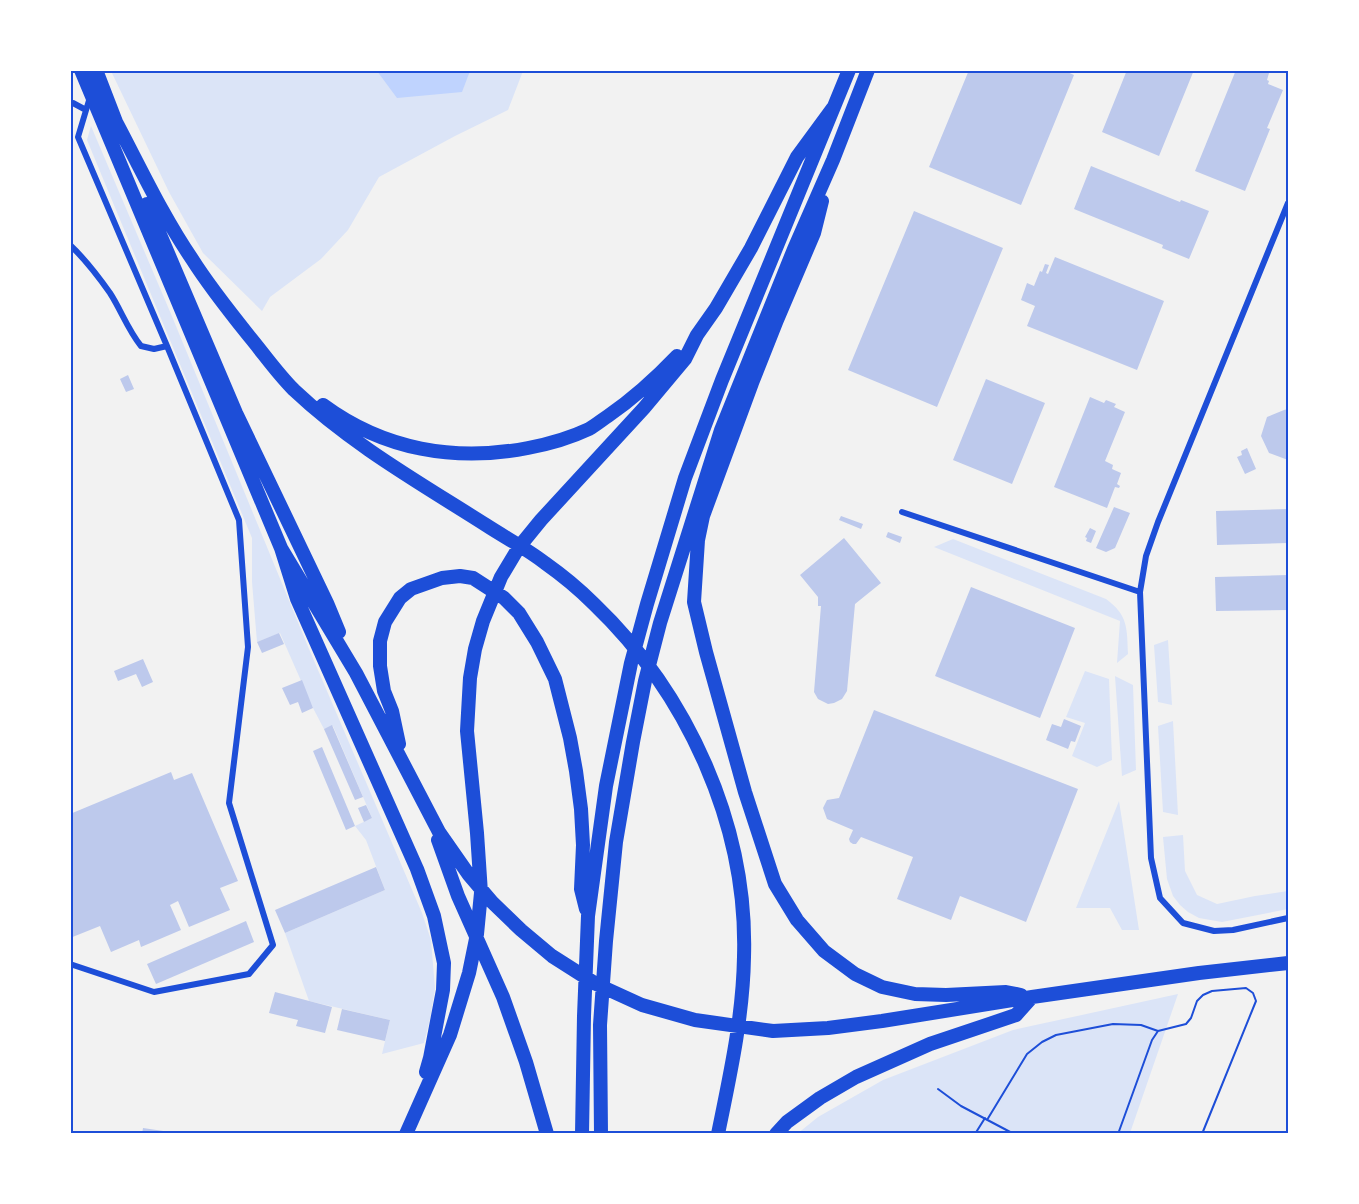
<svg xmlns="http://www.w3.org/2000/svg" width="1359" height="1204" font-family="'Varela Round',sans-serif">
	<style>
		.green { fill: #dbe4f7 }
		.water { fill: #bfd3fe }
		.building { fill: #bdc9ec }
		.lines { fill: none; stroke-linecap: round; stroke-linejoin: round }
		.path { stroke: #1d4ed8; stroke-width: 2 }
		.minor { stroke: #1d4ed8; stroke-width: 6 }
		.trunk { stroke: #1d4ed8; stroke-width: 14 }
		.neatline { fill: none; stroke: #1d4ed8; stroke-width: 2 }
	</style>
	<rect width="100%" height="100%" fill="#f2f2f2"/>
	<path class="green" d="M111,71H523L508,110L455,136L379,177L348,230L321,259L270,297L262,311L203,253L169,192Z
		M91,126L171,314L309,649L422,913L431,940L435,989L430,1019L424,1043L382,1054L390,1020L309,1001L285,933L385,890L366,840L355,826L372,818L333,726L324,729L313,708L280,633L257,642L252,582V538L87,140Z
		M953,539L1106,599C1128,615 1127,628 1128,654L1117,663L1120,621L934,547Z
		M1168,640L1172,705L1158,702L1154,645Z
		M1085,671L1109,679L1112,760L1097,767L1072,756L1085,723L1066,717Z
		M1115,676L1133,685L1136,770L1122,776Z
		M1173,721L1178,815L1163,812L1158,726Z
		M1119,801L1139,930H1122L1110,908H1076Z
		M1183,835L1185,871L1197,895L1217,904L1255,896L1288,891V909L1222,922L1199,918L1188,912L1180,905L1173,896L1167,879L1163,837Z
		M1178,994L1130,1133L797,1134L818,1117L883,1080L1013,1030Z"/>
	<path class="water" d="M377,71H470L462,92L397,98Z"/>
	<path class="building" d="M969,70H1063L1074,75L1021,205L929,167Z
		M1127,70H1194L1159,156L1102,132Z
		M1236,70H1264L1269,73L1267,80L1269,81L1268,84L1283,90L1267,128L1270,129L1245,191L1195,171Z
		M1091,166L1180,202L1181,200L1209,211L1189,259L1162,248L1163,245L1074,209Z
		M914,211L1003,248L937,407L848,370Z
		M1055,257L1164,301L1137,370L1027,326L1035,306L1021,300L1027,283L1034,286L1040,271L1042,272L1045,264L1049,265L1046,273L1048,274Z
		M128,375L134,389L126,392L120,379Z
		M986,379L1045,403L1012,484L953,460Z
		M1090,397L1104,403L1106,400L1116,404L1114,407L1125,412L1105,461L1113,465L1112,469L1121,473L1117,484L1120,486L1119,488L1115,487L1107,508L1054,487Z
		M1288,409V460L1269,453L1261,436L1267,417L1284,410Z
		M1247,448L1256,469L1245,474L1237,457L1242,455L1241,451Z
		M1114,507L1130,513L1115,548L1106,552L1096,548Z
		M1288,509V543L1217,545L1216,511Z
		M841,516L863,524L861,529L839,520Z
		M1090,528L1096,531L1091,543L1086,541L1087,538L1085,537Z
		M888,532L902,537L900,543L886,537Z
		M844,538L881,583L855,604L847,691L842,699L834,703L828,704L818,699L814,692L821,606H818V597L800,575Z
		M1288,575V610L1216,611L1215,577Z
		M971,587L1075,628L1040,718L935,676Z
		M279,633L284,644L262,653L257,642Z
		M143,659L153,682L142,687L136,674L118,681L114,671Z
		M302,680L313,708L302,713L298,702L290,705L282,688Z
		M874,710L1078,789L1026,922L960,896L951,920L897,899L913,857L861,837L856,844H853L850,842L849,839L853,830L827,819L823,808L827,800L839,798Z
		M1064,719L1081,726L1075,742L1071,741L1068,749L1046,740L1052,724L1061,727Z
		M332,725L363,797L355,800L324,729Z
		M322,747L355,826L346,830L313,751Z
		M171,772L174,780L192,773L238,881L220,888L230,910L189,927L178,901L170,905L181,930L141,947L139,940L111,952L100,926L70,938V814Z
		M366,805L372,818L364,822L358,808Z
		M376,867L385,890L285,933L275,910Z
		M246,921L254,942L156,984L147,964Z
		M275,992L332,1007L325,1033L296,1026L298,1020L269,1013Z
		M342,1009L390,1020L385,1041L337,1030Z
		M143,1128L170,1132V1134H142Z"/>
	<g class="lines">
		<path class="path" d="M938,1089L961,1106L1014,1134
			M987,1120L1027,1054L1042,1042L1056,1035L1113,1024L1141,1025L1158,1031
			M975,1134L985,1118
			M1118,1134L1152,1040L1158,1031L1186,1024L1191,1018L1197,1001L1203,995L1212,991L1246,988L1253,993L1256,1001L1202,1134"/>
		<path class="minor" d="M70,103H73L86,110
			M1288,203L1158,522L1146,556L1140,592L1151,858L1160,898L1183,923L1214,931L1233,930L1288,918
			M70,245C85,259 98,276 110,293C121,310 128,330 141,346L154,349L167,346
			M902,512L1140,592
			M70,964L154,992L249,974L273,945L229,803L248,647L239,520L167,346L78,137L90,97"/>
		<path class="trunk" d="M81,70L281,548L297,599L417,869L434,916L444,963L443,990L430,1058L426,1072
			M96,70L118,127
			M115,120C140,167 162,215 192,259C209,286 229,311 249,336C264,354 277,373 294,390C351,444 420,483 486,525C506,538 527,549 545,563C562,575 579,589 594,604C688,694 748,826 744,957C743,1017 730,1075 718,1134
			M822,201L814,233L777,320L752,383L703,516L698,540L694,602L706,652L745,792L775,884L797,920L824,951L855,974L882,987L915,994L946,995L1006,992L1021,995
			M147,204L236,413L327,603L339,632
			M323,405C384,450 455,462 528,448C549,444 570,438 589,429C596,425 602,420 608,416C634,398 656,378 677,356
			M281,548L356,673L439,832L469,875L492,902L521,930L552,956L596,984L642,1005L695,1020L773,1031L828,1028L882,1021L1032,997L1199,973L1288,963
			M399,744L392,711L384,691L380,666V641L385,622L400,598L411,589L442,578L460,576L473,578L504,598L519,613L537,642L555,679L570,738L576,771L581,809L583,845L581,889L586,909
			M438,840L458,896L503,997L526,1062L547,1134
			M406,1134L450,1035L469,973L477,934L481,893L477,833L467,731L470,678L475,649L483,621L501,577L519,547L541,520L644,408L685,359L697,335L716,308L751,248L797,157L833,108
			M582,1134L584,1016L588,916L606,786L631,663L647,604L685,478L722,380L849,70
			M601,1134L600,1025L606,941L616,842L633,742L645,681L660,623L721,430L794,249L833,160L868,70
			M776,1134L787,1122L820,1098L856,1077L930,1044L1016,1015L1032,997"/>
	</g>
	<rect width="1359" height="1204" fill="none" stroke="#ffffff" stroke-width="144"/>
	<rect x="72" y="72" width="1215" height="1060" class="neatline"/>
</svg>
